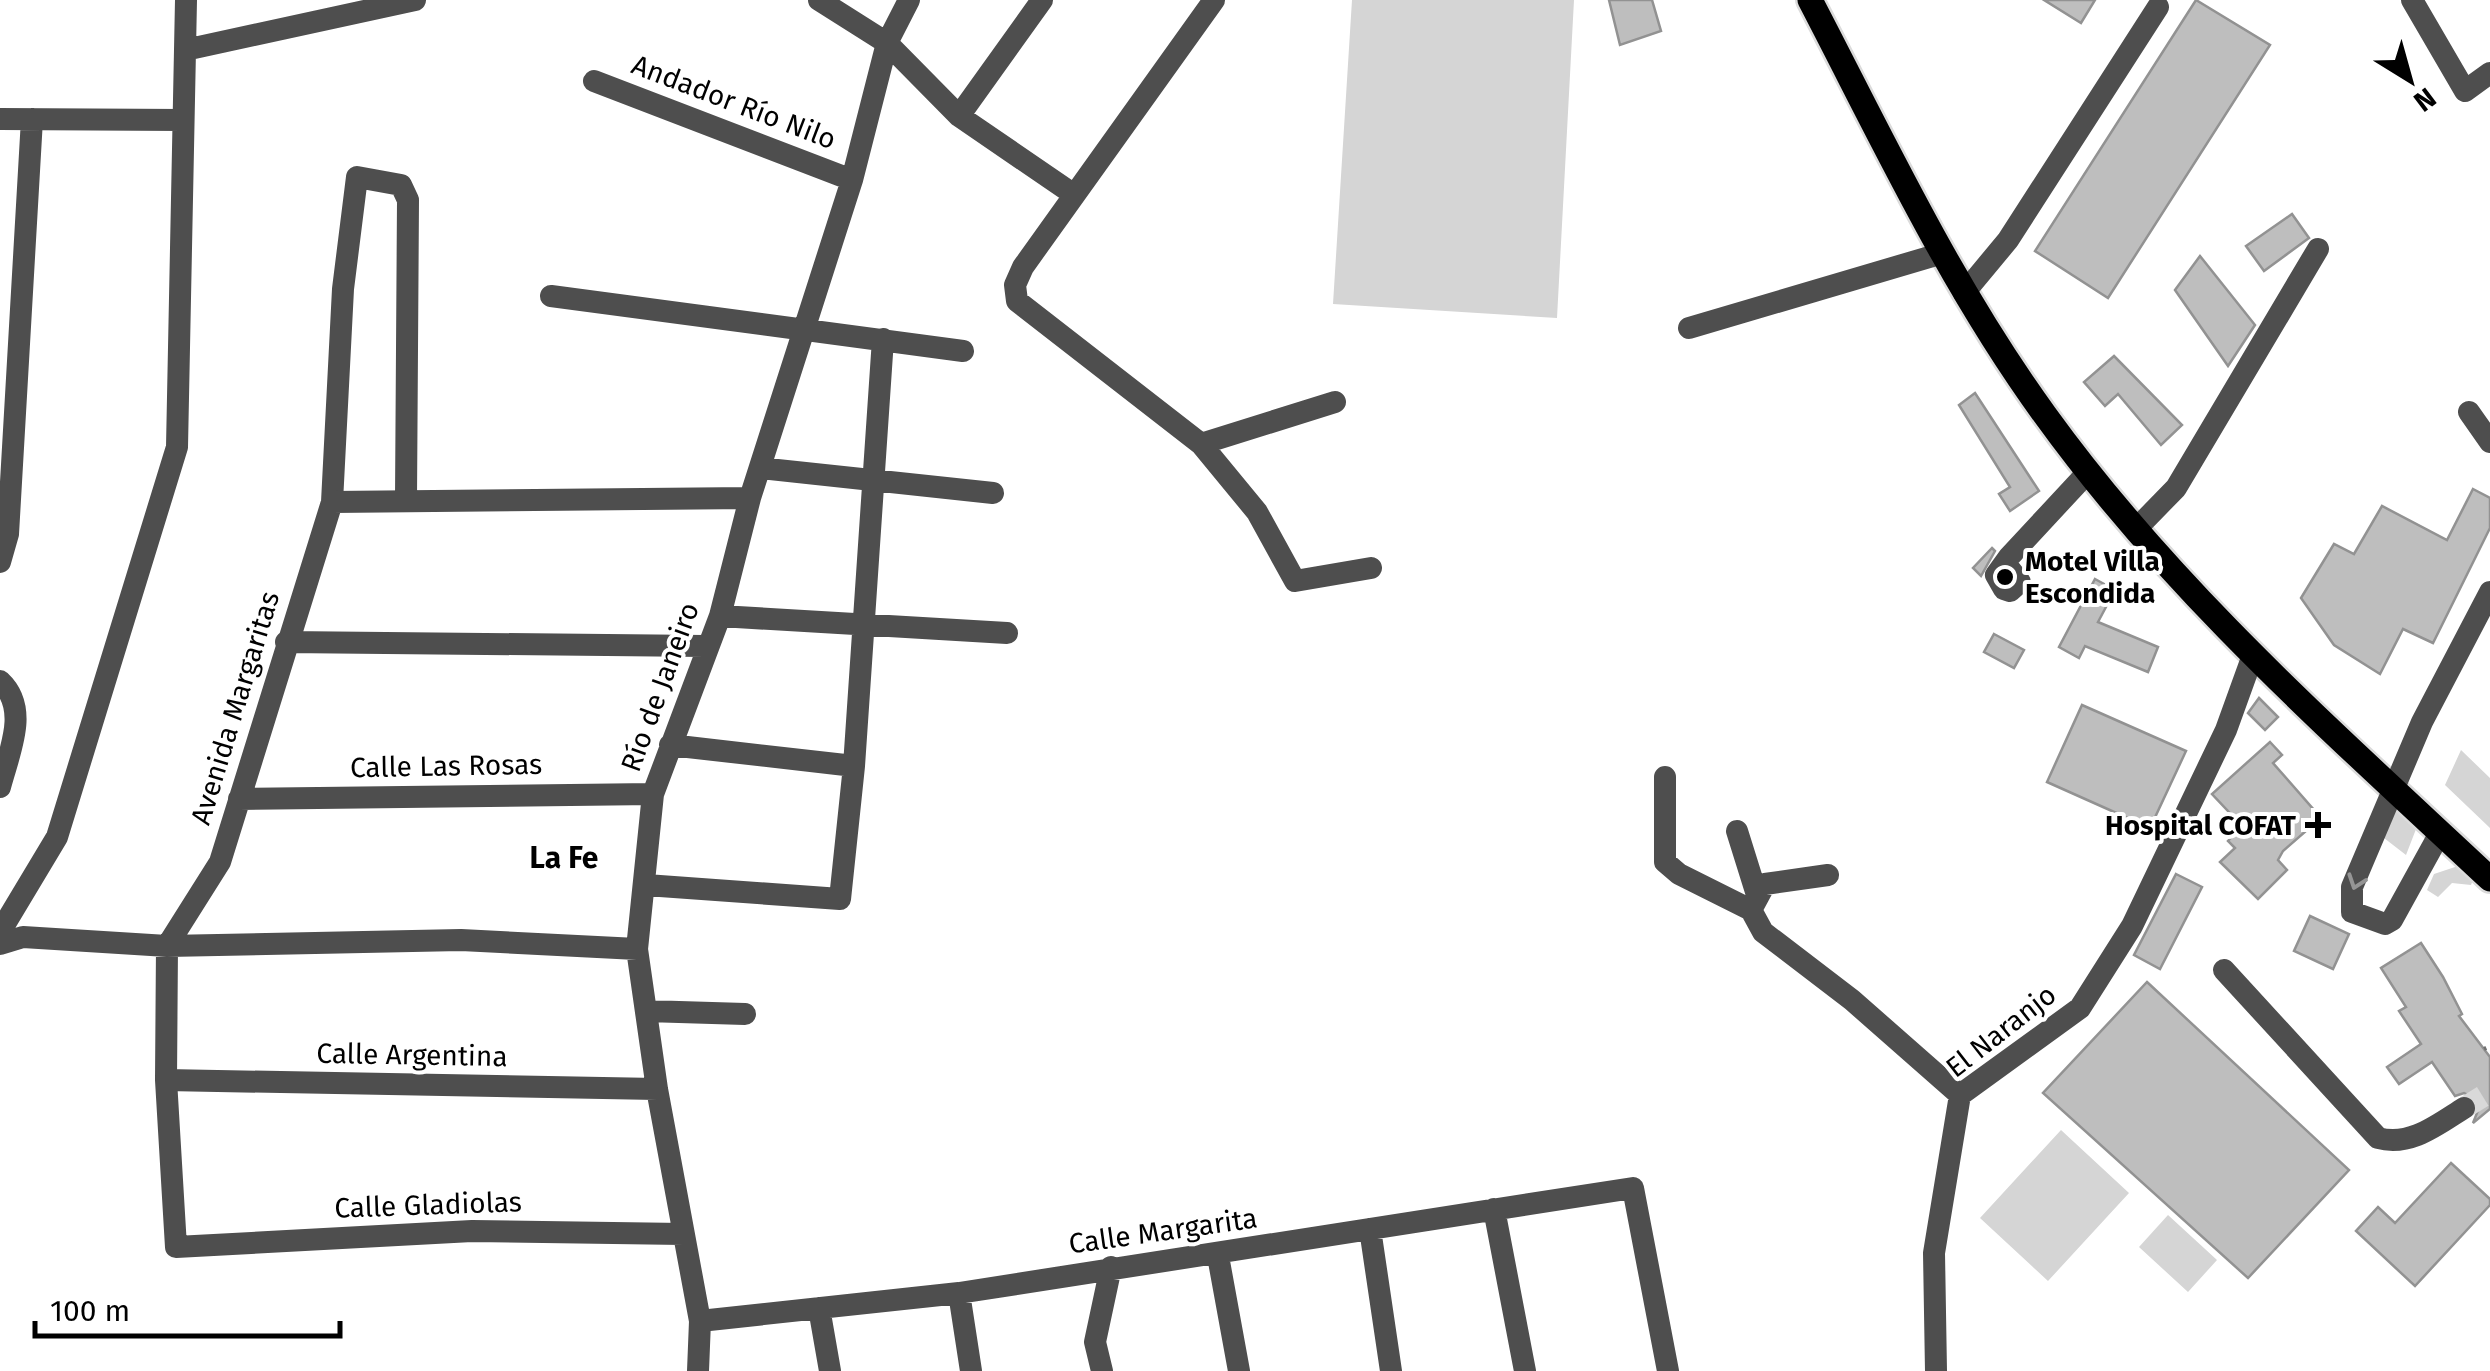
<svg xmlns="http://www.w3.org/2000/svg" width="2490" height="1371" font-family="'Fira Sans',sans-serif">
	<style>
		.green { fill: #d5d5d5 }
		.building { fill: #bebebe; stroke: #929292; stroke-width: 2.5 }
		.lines { fill: none; stroke-linecap: round; stroke-linejoin: round }
		.minor-tunnel { stroke: #d9d9d9; stroke-width: 22; stroke-dasharray: 22 11; stroke-linecap: butt }
		.major-casing { stroke: #dbdbdb; stroke-width: 30 }
		.path { stroke: #707070; stroke-width: 4; stroke-dasharray: 2.5 5; stroke-linecap: butt }
		.minor { stroke: #4e4e4e; stroke-width: 22 }
		.major { stroke: #000; stroke-width: 25 }
		.oneway { stroke: #959595 }
		.poi-dot { fill: #000; stroke: #fff; stroke-width: 4 }
		.labels { text-anchor: middle; dominant-baseline: central; stroke-width: 8; stroke-linejoin: round; paint-order: stroke }
		.street-label { font-size: 28px; fill: #000; stroke: #fff }
		.poi-label { font-size: 28px; font-weight: bold; fill: #000; stroke: #fff; text-anchor: start }
		.neighbourhood-label { font-size: 30px; font-weight: bold; fill: #000; stroke: #fff }
	</style>
	<rect width="100%" height="100%" fill="#fff"/>
	<path class="green" d="M1352,0H1574L1557,318L1333,304Z
		M2461,750L2490,778V828L2445,785Z
		M2409,809L2418,824L2406,855L2384,838L2396,810Z
		M2461,865L2476,872L2471,885L2452,883L2438,897L2427,890L2434,874Z
		M2061,1130L2129,1193L2048,1281L1980,1218Z
		M2168,1215L2217,1260L2188,1292L2139,1247Z"/>
	<path class="building" d="M1609,0H1652L1661,31L1620,45Z
		M2044,0H2095L2081,23Z
		M2196,0L2270,45L2108,298L2035,251Z
		M2292,214L2309,238L2264,271L2246,246Z
		M2200,256L2255,325L2228,366L2175,290Z
		M2114,356L2182,425L2161,445L2118,394L2105,406L2084,382Z
		M1975,393L2039,491L2010,511L1999,494L2010,487L1959,405Z
		M2473,489L2490,498V528L2433,643L2403,629L2380,674L2334,645L2301,598L2334,544L2354,554L2382,506L2447,540Z
		M1992,548L1995,551L1981,576L1973,568Z
		M2095,579L2115,590L2098,622L2158,647L2148,672L2085,646L2079,658L2059,647Z
		M1994,634L2024,650L2014,668L1984,652Z
		M2259,698L2278,717L2265,730L2248,713Z
		M2082,705L2186,751L2150,828L2047,782Z
		M2270,742L2282,755L2273,763L2321,818L2283,851L2278,860L2287,870L2258,899L2220,862L2235,848L2228,841L2242,826L2212,794Z
		M2176,874L2202,887L2160,969L2134,955Z
		M2310,916L2349,934L2333,969L2294,951Z
		M2421,943L2443,977L2462,1014L2459,1016L2490,1057V1109L2473,1123L2479,1108L2476,1099L2464,1093L2455,1096L2432,1062L2399,1084L2387,1067L2421,1044L2399,1011L2406,1007L2381,968Z
		M2147,982L2349,1170L2248,1278L2043,1093Z
		M2451,1163L2490,1199V1205L2415,1286L2356,1231L2378,1207L2395,1223Z"/>
	<g class="lines">
		<path class="minor-tunnel" d="M2464,1108L2490,1092"/>
		<g class="major-casing">
			<path id="major" d="M1810,0C1883,140 1951,286 2045,415C2172,591 2333,732 2490,879"/>
		</g>
		<path class="path" d="M2484,1049L2490,1046"/>
		<path class="minor" d="M819,0L887,43L959,116L1073,194
			M1214,0L1023,267L1015,285L1017,301L1201,444L1257,512L1295,581L1371,568
			M2412,0L2465,91L2490,73
			M185,50L415,0
			M594,81L852,180
			M959,116L1042,0
			M0,119L183,120
			M1964,293L2008,240L2158,7
			M551,296L963,351
			M1689,328L1943,253
			M2469,412L2490,442
			M1201,444L1335,402
			M760,468L993,493
			M406,498L408,200L401,185L357,177L343,289L332,502L220,862L167,946L166,1080L176,1247L472,1231L683,1234
			M332,502L750,498
			M2135,530L2176,488L2318,249
			M0,562L8,534L32,119
			M2005,563L2020,582L2010,591L2004,589L1996,575L2009,557L2088,472
			M720,616L1007,633
			M286,642L705,646
			M0,681C30,709 9,752 0,787
			M670,745L854,766
			M1665,777V862L1679,874L1751,910
			M239,799L653,794
			M1737,831L1757,895
			M2440,833L2392,920L2385,924L2352,912V887L2422,722L2490,592
			M1828,875L1765,884L1751,910L1763,932L1852,1000L1960,1095
			M646,885L840,899L854,766L883,339
			M0,932L57,837L177,447L186,0
			M0,944L23,937L167,946L461,940L637,949
			M2224,970L2378,1138C2410,1147 2437,1125 2464,1108
			M646,1011L745,1014
			M166,1080L657,1089
			M1494,1209L1525,1371
			M1370,1229L1391,1371
			M1218,1256L1239,1371
			M959,1293L971,1371
			M819,1308L830,1371
			M700,1321L959,1293L1633,1188L1668,1371
			M698,1371L700,1321L657,1089L637,949L653,794L720,616L750,498L852,180L887,43L909,0
			M1102,1371L1095,1342L1111,1267
			M1936,1371L1934,1253L1960,1095L2080,1008L2132,926L2226,730L2252,658"/>
		<use href="#major" class="major"/>
	</g>
	<defs><path id="oneway-chevron" d="M-2-3.5L2.5 0L-2 3.5" fill="none" stroke-width="1.6" stroke-linecap="round" stroke-linejoin="round" transform="scale(2.5)"/></defs>
	<use class="oneway" href="#oneway-chevron" transform="translate(2356 882) rotate(109)"/>
	<g class="poi-dot">
		<circle cx="2005" cy="577" r="10"/>
		<path d="M2313 810h10v10h10v10h-10v10h-10v-10h-10v-10h10z"/>
	</g>
	<g class="labels">
		<g class="street-label">
			<text transform="translate(734 102) rotate(21)">Andador Río Nilo</text>
			<text transform="translate(660 687) rotate(-70)">Río de Janeiro</text>
			<text transform="translate(235 708) rotate(-73)">Avenida Margaritas</text>
			<text transform="translate(446 766) rotate(-1)">Calle Las Rosas</text>
			<text transform="translate(2001 1031) rotate(-38)">El Naranjo</text>
			<text transform="translate(412 1055) rotate(1)">Calle Argentina</text>
			<text transform="translate(428 1205) rotate(-2)">Calle Gladiolas</text>
			<text transform="translate(1163 1231) rotate(-8)">Calle Margarita</text>
		</g>
		<g class="poi-label">
			<text x="2025" y="561">Motel Villa<tspan x="2025" dy="32">Escondida</tspan></text>
			<text x="2296" y="825" text-anchor="end">Hospital COFAT</text>
		</g>
		<g class="neighbourhood-label">
			<text x="564" y="858">La Fe</text>
		</g>
	</g>
	<g transform="translate(2410 80) rotate(143)" stroke="#ffffff" stroke-width="8" paint-order="stroke">
	<path d="M0-8L18 38L0 25L-18 38Z" fill="#000000"/>
	<text y="-15" font-size="28" font-weight="bold" text-anchor="middle" fill="#000000">N</text>
	</g>
	<path d="M35 1321v15h305v-15" fill="none" stroke="#000000" stroke-width="5"/>
	<text x="50" y="1321" font-size="30" fill="#000000" stroke="#ffffff" stroke-width="8" paint-order="stroke">100 m</text>
</svg>
